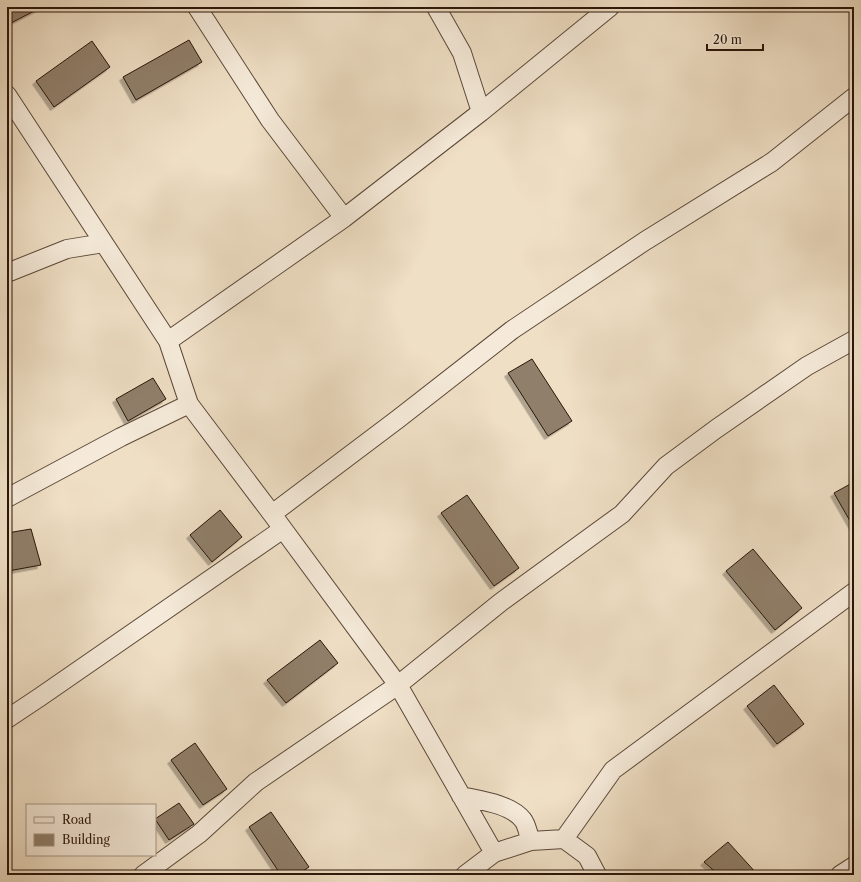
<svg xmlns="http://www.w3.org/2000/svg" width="861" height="882" font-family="'Libre Caslon Text',serif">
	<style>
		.building { fill: #907f6b; stroke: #2a160a; filter: url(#shadow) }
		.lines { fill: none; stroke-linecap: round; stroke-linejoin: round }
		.street-casing { stroke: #5b4839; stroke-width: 20 }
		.street { stroke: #f5ead9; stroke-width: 18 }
	</style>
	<defs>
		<filter id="shadow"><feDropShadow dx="-3.5" dy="3.5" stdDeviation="0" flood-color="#0004"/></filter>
	</defs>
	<rect width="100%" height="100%" fill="#efdfc5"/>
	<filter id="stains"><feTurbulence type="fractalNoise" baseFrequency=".005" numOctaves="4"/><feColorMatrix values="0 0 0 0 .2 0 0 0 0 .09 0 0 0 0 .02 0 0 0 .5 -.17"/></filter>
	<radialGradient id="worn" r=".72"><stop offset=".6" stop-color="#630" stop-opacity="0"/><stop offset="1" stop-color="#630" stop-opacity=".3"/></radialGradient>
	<path class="building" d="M7,7H42L7,25Z
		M189,40L202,62L136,100L123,77Z
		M92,41L110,67L54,107L36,81Z
		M532,359L572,421L548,436L508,373Z
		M153,378L166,399L128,421L116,399Z
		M854,482V528L834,493Z
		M467,495L519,568L494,586L441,513Z
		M220,510L242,537L212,562L190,535Z
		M31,529L41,565L8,571L7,533Z
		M753,549L802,608L775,630L726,571Z
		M320,640L338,663L286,703L267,680Z
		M774,685L804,724L777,744L747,706Z
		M195,743L227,789L203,805L171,760Z
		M179,803L194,824L169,840L155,819Z
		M271,812L309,867L297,875H281L249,827Z
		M728,842L758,875H719L704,862Z"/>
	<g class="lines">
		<g class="street-casing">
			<path id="street" d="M197,7L270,120L344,218
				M436,7L462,53L481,112
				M7,95L168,341L189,404L272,514L398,685L494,853
				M7,273L67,249L104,243
				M168,341L344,218L481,112L610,7
				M7,498L121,437L189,404
				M272,514L398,419L512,330L645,241L772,162L854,97
				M7,719L40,697L283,529
				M461,796C479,800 511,804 523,820C527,825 528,834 531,841
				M564,839L587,856L597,875
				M143,875L199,834L256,782L398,685L501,602L622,514L666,466L716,429L807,366L854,340
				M465,875L494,853L531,841L564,839L613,770L854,592
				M840,875L854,866"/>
		</g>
		<use href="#street" class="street"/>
	</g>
	<rect width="861" height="882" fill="none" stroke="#efdfc5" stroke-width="24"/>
	<rect x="8" y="8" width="845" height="866" fill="none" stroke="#2a160a" stroke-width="2"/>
	<rect x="12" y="12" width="837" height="858" fill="none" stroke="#2a160a"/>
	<rect x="26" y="804" width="130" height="52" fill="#f5ead9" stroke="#a49586"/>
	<rect x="34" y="817" width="20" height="6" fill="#f5ead9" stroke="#a49586"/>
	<text x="62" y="824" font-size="12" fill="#2a160a">Road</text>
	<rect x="34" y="834" width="20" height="12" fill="#907f6b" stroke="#a49586"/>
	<text x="62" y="844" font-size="12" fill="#2a160a">Building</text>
	<path d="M707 44v6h56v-6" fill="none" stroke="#2a160a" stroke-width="2"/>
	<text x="713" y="44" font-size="12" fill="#2a160a" stroke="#f5ead9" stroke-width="3" paint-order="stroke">20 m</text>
	<rect width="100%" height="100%" filter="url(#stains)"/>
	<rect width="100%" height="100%" fill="url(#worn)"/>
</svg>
